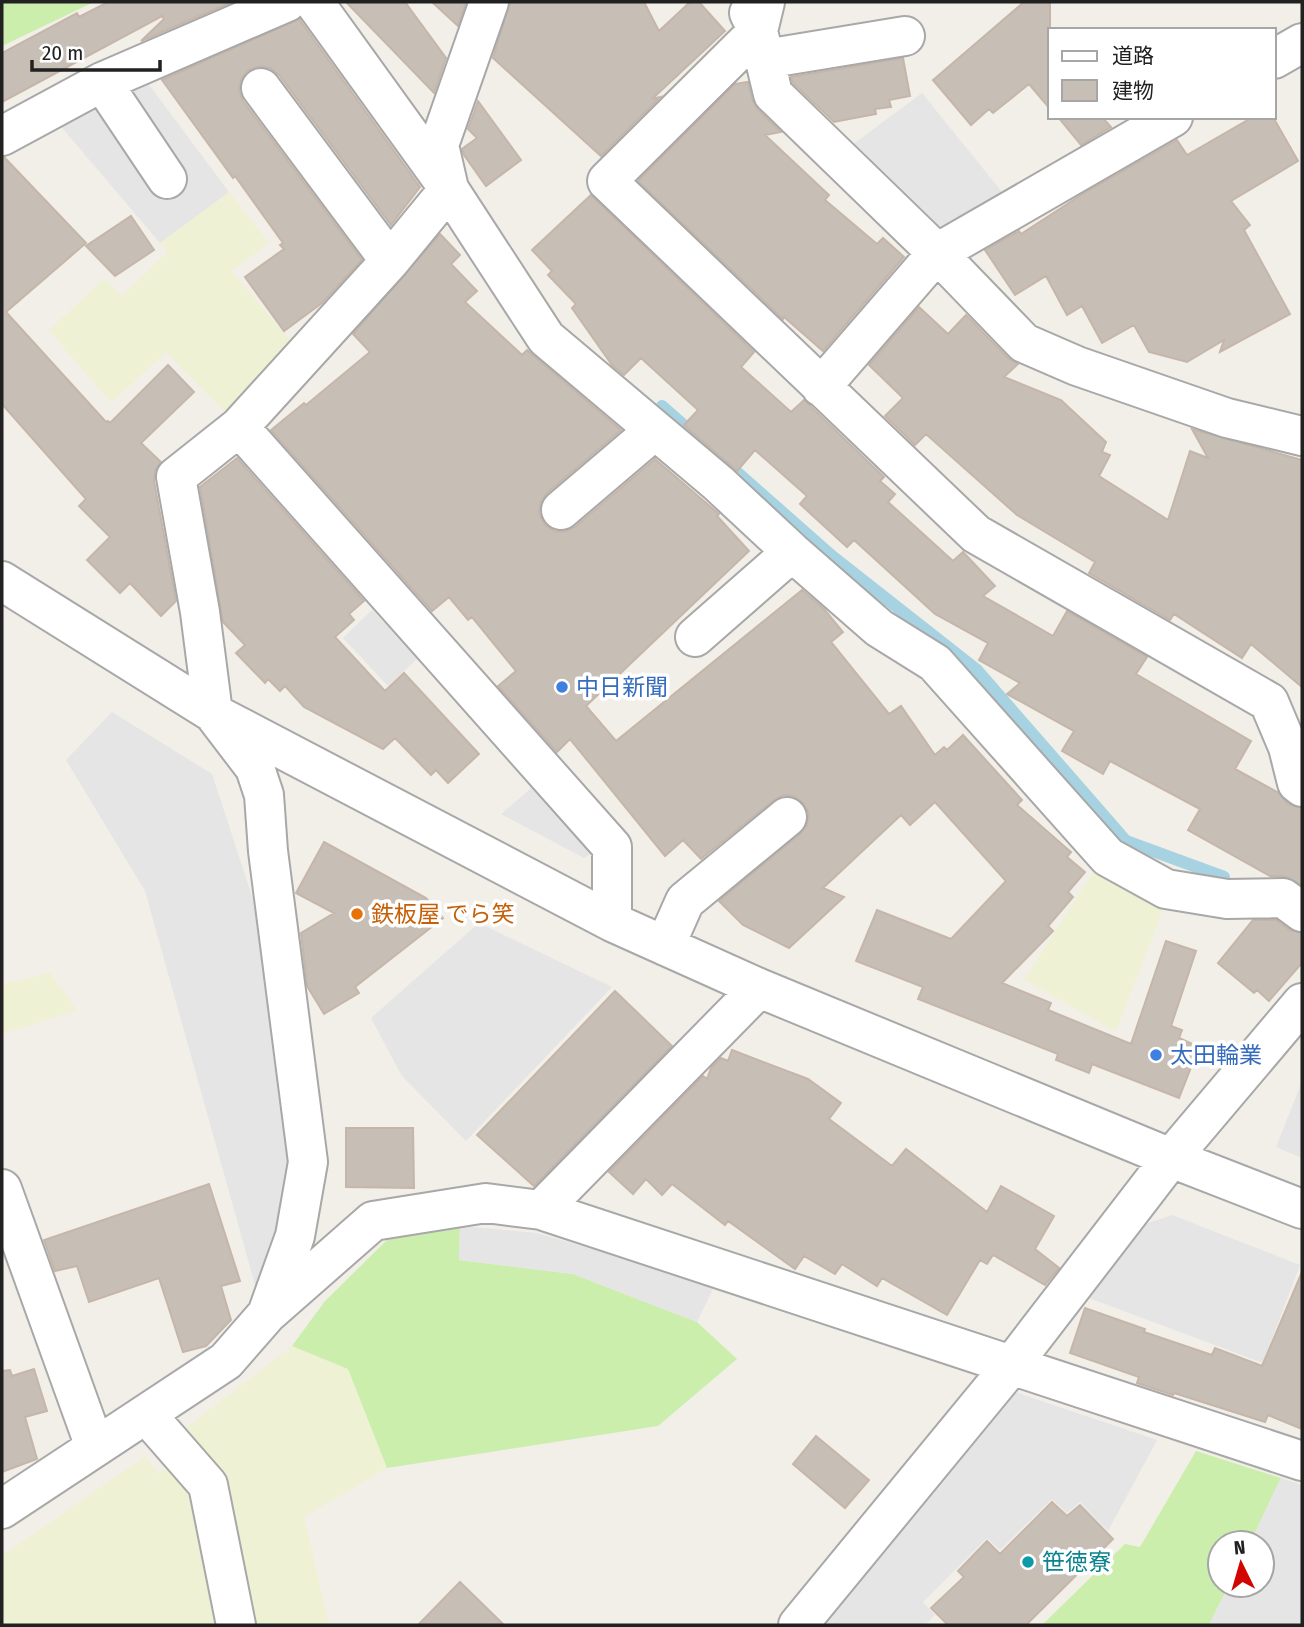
<svg xmlns="http://www.w3.org/2000/svg" width="1304" height="1627" font-family="'Fira Sans Condensed','Noto Sans JP',sans-serif">
	<style>
		.farmland { fill: #eef1d3 }
		.grass { fill: #cbeeac }
		.parking { fill: #e5e5e5 }
		.lines { fill: none; stroke-linecap: round; stroke-linejoin: round }
		.stream { stroke: #a6d2e1; stroke-width: 12 }
		.building { fill: #c7beb6; stroke: #c5b6a9; stroke-width: 2 }
		.minor-casing { stroke: #a8a8a8; stroke-width: 42 }
		.minor { stroke: #fff; stroke-width: 38 }
		.shop-dot { fill: #3f7fe0; stroke: #fff; stroke-width: 2.5 }
		.food-dot { fill: #e8710a; stroke: #fff; stroke-width: 2.5 }
		.culture-dot { fill: #0f9aa8; stroke: #fff; stroke-width: 2.5 }
		.labels { text-anchor: middle; dominant-baseline: central; stroke-width: 7; stroke-linejoin: round; paint-order: stroke }
		.shop-label { font-size: 23px; fill: #366cbe; stroke: #fff; text-anchor: start }
		.food-label { font-size: 23px; fill: #c56008; stroke: #fff; text-anchor: start }
		.culture-label { font-size: 23px; fill: #0d838f; stroke: #fff; text-anchor: start }
	</style>
	<rect width="100%" height="100%" fill="#f2efe8"/>
	<path class="farmland" d="M229,192L269,243L231,271L294,345L225,412L166,352L111,403L49,330L104,279L122,296L168,252L160,243Z
		M1097,866L1166,902L1116,1031L1024,980Z
		M50,973L77,1010L2,1034V985Z
		M292,1346L348,1369L387,1468L304,1517L329,1625H244L177,1435Z
		M145,1456L158,1474L174,1463L198,1488L222,1625H2V1556Z"/>
	<path class="grass" d="M2,2H94L2,46Z
		M433,1226H460L459,1260L573,1274L697,1322L737,1359L658,1426L387,1468L348,1369L292,1346L325,1301L387,1240Z
		M1196,1451L1281,1478L1250,1543H1220V1585H1229L1209,1625H1042L1125,1544L1140,1547Z"/>
	<path class="parking" d="M144,78L229,192L160,243L58,123Z
		M922,93L1002,192L943,225L923,228L844,151Z
		M372,610L418,658L388,686L343,638Z
		M112,712L212,774L263,930L294,1175L280,1231L257,1292L145,891L66,760Z
		M536,784L596,850L584,858L501,814Z
		M479,923L612,987L466,1141L402,1076L371,1018Z
		M1301,1084H1302V1158L1276,1147Z
		M1172,1215L1300,1265L1263,1363L1086,1297L1145,1224Z
		M460,1226L537,1233L715,1285L697,1322L573,1274L459,1260Z
		M1009,1390L1157,1440L1108,1531L1080,1502L1067,1513L1052,1499L1000,1550L987,1538L923,1602L935,1615L925,1625H819Z
		M1281,1478L1302,1485V1625H1209L1229,1585H1262V1543H1250Z"/>
	<g class="lines">
		<path class="stream" d="M662,406L832,556L977,670L1126,841L1224,877"/>
	</g>
	<path class="building" d="M108,2H232L141,41L164,19L162,16L2,102V53L77,13L79,17Z
		M346,2H405L446,58L434,93Z
		M432,2H466L458,26Z
		M510,2H644L659,31L690,2H699L725,31L652,99L660,97L601,156L493,58Z
		M1024,2H1050V109L1029,84L993,113L989,109L971,125L933,80Z
		M299,19L420,187L391,225L279,75L270,68L259,66L247,71L241,80L239,90L243,101L362,260L322,303L284,331L245,277L284,249L280,245L283,243L235,176L233,178L162,80Z
		M903,58L910,96L889,100L891,107L875,109L876,114L834,122L793,83L791,77Z
		M748,82L752,99L757,109L781,132L765,135L829,195L825,200L877,244L883,238L904,257L823,351L784,317L783,319L638,181L735,84Z
		M478,101L521,160L486,186L464,155L462,149L477,138L468,129Z
		M1058,117H1102L1111,127L1081,145Z
		M1253,117H1273L1298,161L1231,201L1250,225L1244,230L1290,314L1220,352L1224,340L1187,362L1149,352L1134,325L1102,343L1082,306L1067,315L1046,276L1015,295L985,250L1019,231L1021,234L1081,195L1177,140L1187,155Z
		M4,157L86,243L6,312L106,422L108,421L110,423L168,365L194,392L141,443L161,462L155,470L154,481L176,601L161,616L130,583L120,593L87,560L110,537L79,506L86,499L2,404V158Z
		M591,195L754,352L741,367L791,412L804,400L884,477L880,481L895,494L888,502L953,561L963,552L995,586L983,596L1053,636L1067,611L1147,657L1136,674L1251,741L1235,769L1279,793L1288,804L1302,808V885L1283,876H1270L1188,830L1200,809L1110,761L1103,774L1062,751L1074,731L1007,694L1020,683L979,660L988,643L935,614L854,540L847,547L800,504L807,496L755,450L737,471L684,425L698,410L641,358L624,375L612,365L572,308L576,304L548,275L552,271L532,250Z
		M131,216L154,250L115,276L86,246Z
		M440,234L460,255L451,264L477,291L465,302L522,355L527,350L621,430L546,494L541,502L539,513L545,525L554,531L564,532L575,527L655,459L719,514L717,516L749,551L586,706L616,741L802,590L824,609L843,632L831,642L889,714L901,706L935,755L944,747L947,750L963,735L1022,800L1017,805L1071,852L1067,857L1085,872L1068,892L1073,897L1048,926L1053,931L1002,983L1051,1003L1048,1010L1131,1044L1166,941L1196,951L1171,1026L1182,1030L1179,1038L1199,1047L1179,1098L1092,1064L1089,1073L1056,1060L1058,1054L918,999L923,987L856,961L877,910L951,939L1006,881L935,802L910,825L901,815L823,888L844,897L789,948L743,925L719,901L801,833L807,825L809,814L803,803L794,796L784,795L774,800L701,859L683,840L665,856L570,739L557,752L498,686L516,671L472,617L468,620L449,597L432,611L271,430L304,403L306,405L370,352L353,334Z
		M919,307L948,334L966,315L1008,358L1018,364L1004,377L1061,400L1106,442L1102,452L1110,455L1099,476L1168,520L1190,451L1208,458L1192,429L1302,460V687L1251,644L1242,658L1174,614L1170,620L1089,573L1095,562L1017,515L926,434L915,445L885,416L903,398L869,365Z
		M237,458L364,601L349,614L354,620L335,637L385,691L404,673L479,754L448,783L436,770L431,775L395,738L383,749L304,707L285,686L280,691L268,679L265,683L236,653L245,645L223,622L200,487Z
		M324,842L426,898L443,918L355,987L359,993L324,1014L307,986L301,933L334,913L296,893Z
		M1253,920H1276L1290,930L1302,933V963L1269,1001L1257,990L1254,993L1218,963Z
		M615,991L672,1046L534,1186L477,1135Z
		M732,1050L808,1079L841,1103L829,1119L892,1166L906,1149L987,1212L1001,1186L1054,1216L1035,1249L1059,1268L1045,1285L993,1255L987,1264L980,1260L947,1315L882,1278L877,1286L842,1264L835,1274L804,1256L795,1269L728,1221L725,1225L672,1184L662,1195L646,1179L633,1194L609,1172L703,1076L707,1079L711,1068L721,1058L728,1061Z
		M346,1128H413L414,1188L346,1187Z
		M209,1184L240,1281L221,1286L231,1320L206,1346L183,1352L159,1278L89,1302L77,1266L55,1271L44,1240Z
		M1302,1272V1429L1268,1415L1265,1422L1174,1393L1173,1395L1137,1383L1139,1377L1070,1353L1085,1308L1145,1329L1144,1332L1212,1355L1215,1348L1262,1366Z
		M34,1369L47,1411L25,1417L37,1459L2,1472V1371L10,1370L12,1376Z
		M816,1436L869,1480L845,1508L793,1464Z
		M1052,1502L1067,1516L1080,1505L1113,1539L1026,1625H948L931,1608L964,1577L958,1571L987,1541L1000,1554Z
		M460,1582L504,1625H418Z"/>
	<g class="lines">
		<g class="minor-casing">
			<path id="minor" d="M314,2L449,189L546,338L718,483L792,552L879,628L935,663L1108,857L1166,889L1227,899L1283,898L1302,912
				M765,2L758,31L607,181L976,534L1269,702L1288,747L1297,783L1302,787
				M749,13L758,31L773,94L937,253L1024,343L1077,366L1227,418L1302,436
				M765,59L905,36
				M1274,59L1302,43
				M102,82L167,179
				M261,88L390,261
				M2,136L102,82L287,2
				M821,387L937,253L1173,117
				M239,427L612,847V922
				M561,510L655,430
				M2,581L213,713L612,922L759,988L1171,1158L1302,1209
				M695,637L792,552
				M665,946L685,901L787,817
				M2,1189L95,1447
				M541,1210L1302,1461
				M267,1314L295,1236L308,1162L268,851L264,795L255,768L213,713L200,612L176,477L239,427L390,261L449,189L439,145L489,2
				M146,1414L208,1485L236,1625
				M2,1509L226,1361L267,1314L373,1221L486,1203L541,1210L759,988
				M798,1625L1011,1366L1171,1158L1302,1003"/>
		</g>
		<use href="#minor" class="minor"/>
	</g>
	<g class="shop-dot">
		<circle cx="562" cy="687" r="7"/>
		<circle cx="1156" cy="1055" r="7"/>
	</g>
	<circle class="food-dot" cx="357" cy="914" r="7"/>
	<circle class="culture-dot" cx="1028" cy="1562" r="7"/>
	<g class="labels">
		<g class="shop-label">
			<text x="576" y="687">中日新聞</text>
			<text x="1170" y="1055">太田輪業</text>
		</g>
		<g class="food-label">
			<text x="371" y="914">鉄板屋 でら笑</text>
		</g>
		<g class="culture-label">
			<text x="1042" y="1562">笹徳寮</text>
		</g>
	</g>
	<rect width="1304" height="1627" fill="none" stroke="#212121" stroke-width="7"/>
	<rect x="1048" y="28" width="228" height="91" fill="#ffffff" stroke="#a6a6a6" stroke-width="2"/>
	<rect x="1062" y="51" width="35" height="10" fill="#ffffff" stroke="#a6a6a6" stroke-width="2"/>
	<text x="1112" y="63" font-size="21" fill="#212121">道路</text>
	<rect x="1062" y="80" width="35" height="21" fill="#c7beb6" stroke="#a6a6a6" stroke-width="2"/>
	<text x="1112" y="98" font-size="21" fill="#212121">建物</text>
	<g transform="translate(1241 1564) rotate(355)"><circle r="33" fill="#ffffff" stroke="#a6a6a6" stroke-width="2"/>
	<path d="M0-5L12 26L0 18L-12 26Z" fill="#d30500"/>
	<text y="-10" font-size="19" font-weight="bold" text-anchor="middle" fill="#212121">N</text>
	</g>
	<path d="M32 60v10h128v-10" fill="none" stroke="#212121" stroke-width="3.5"/>
	<text x="42" y="60" font-size="21" fill="#212121" stroke="#ffffff" stroke-width="5" paint-order="stroke">20 m</text>
</svg>
